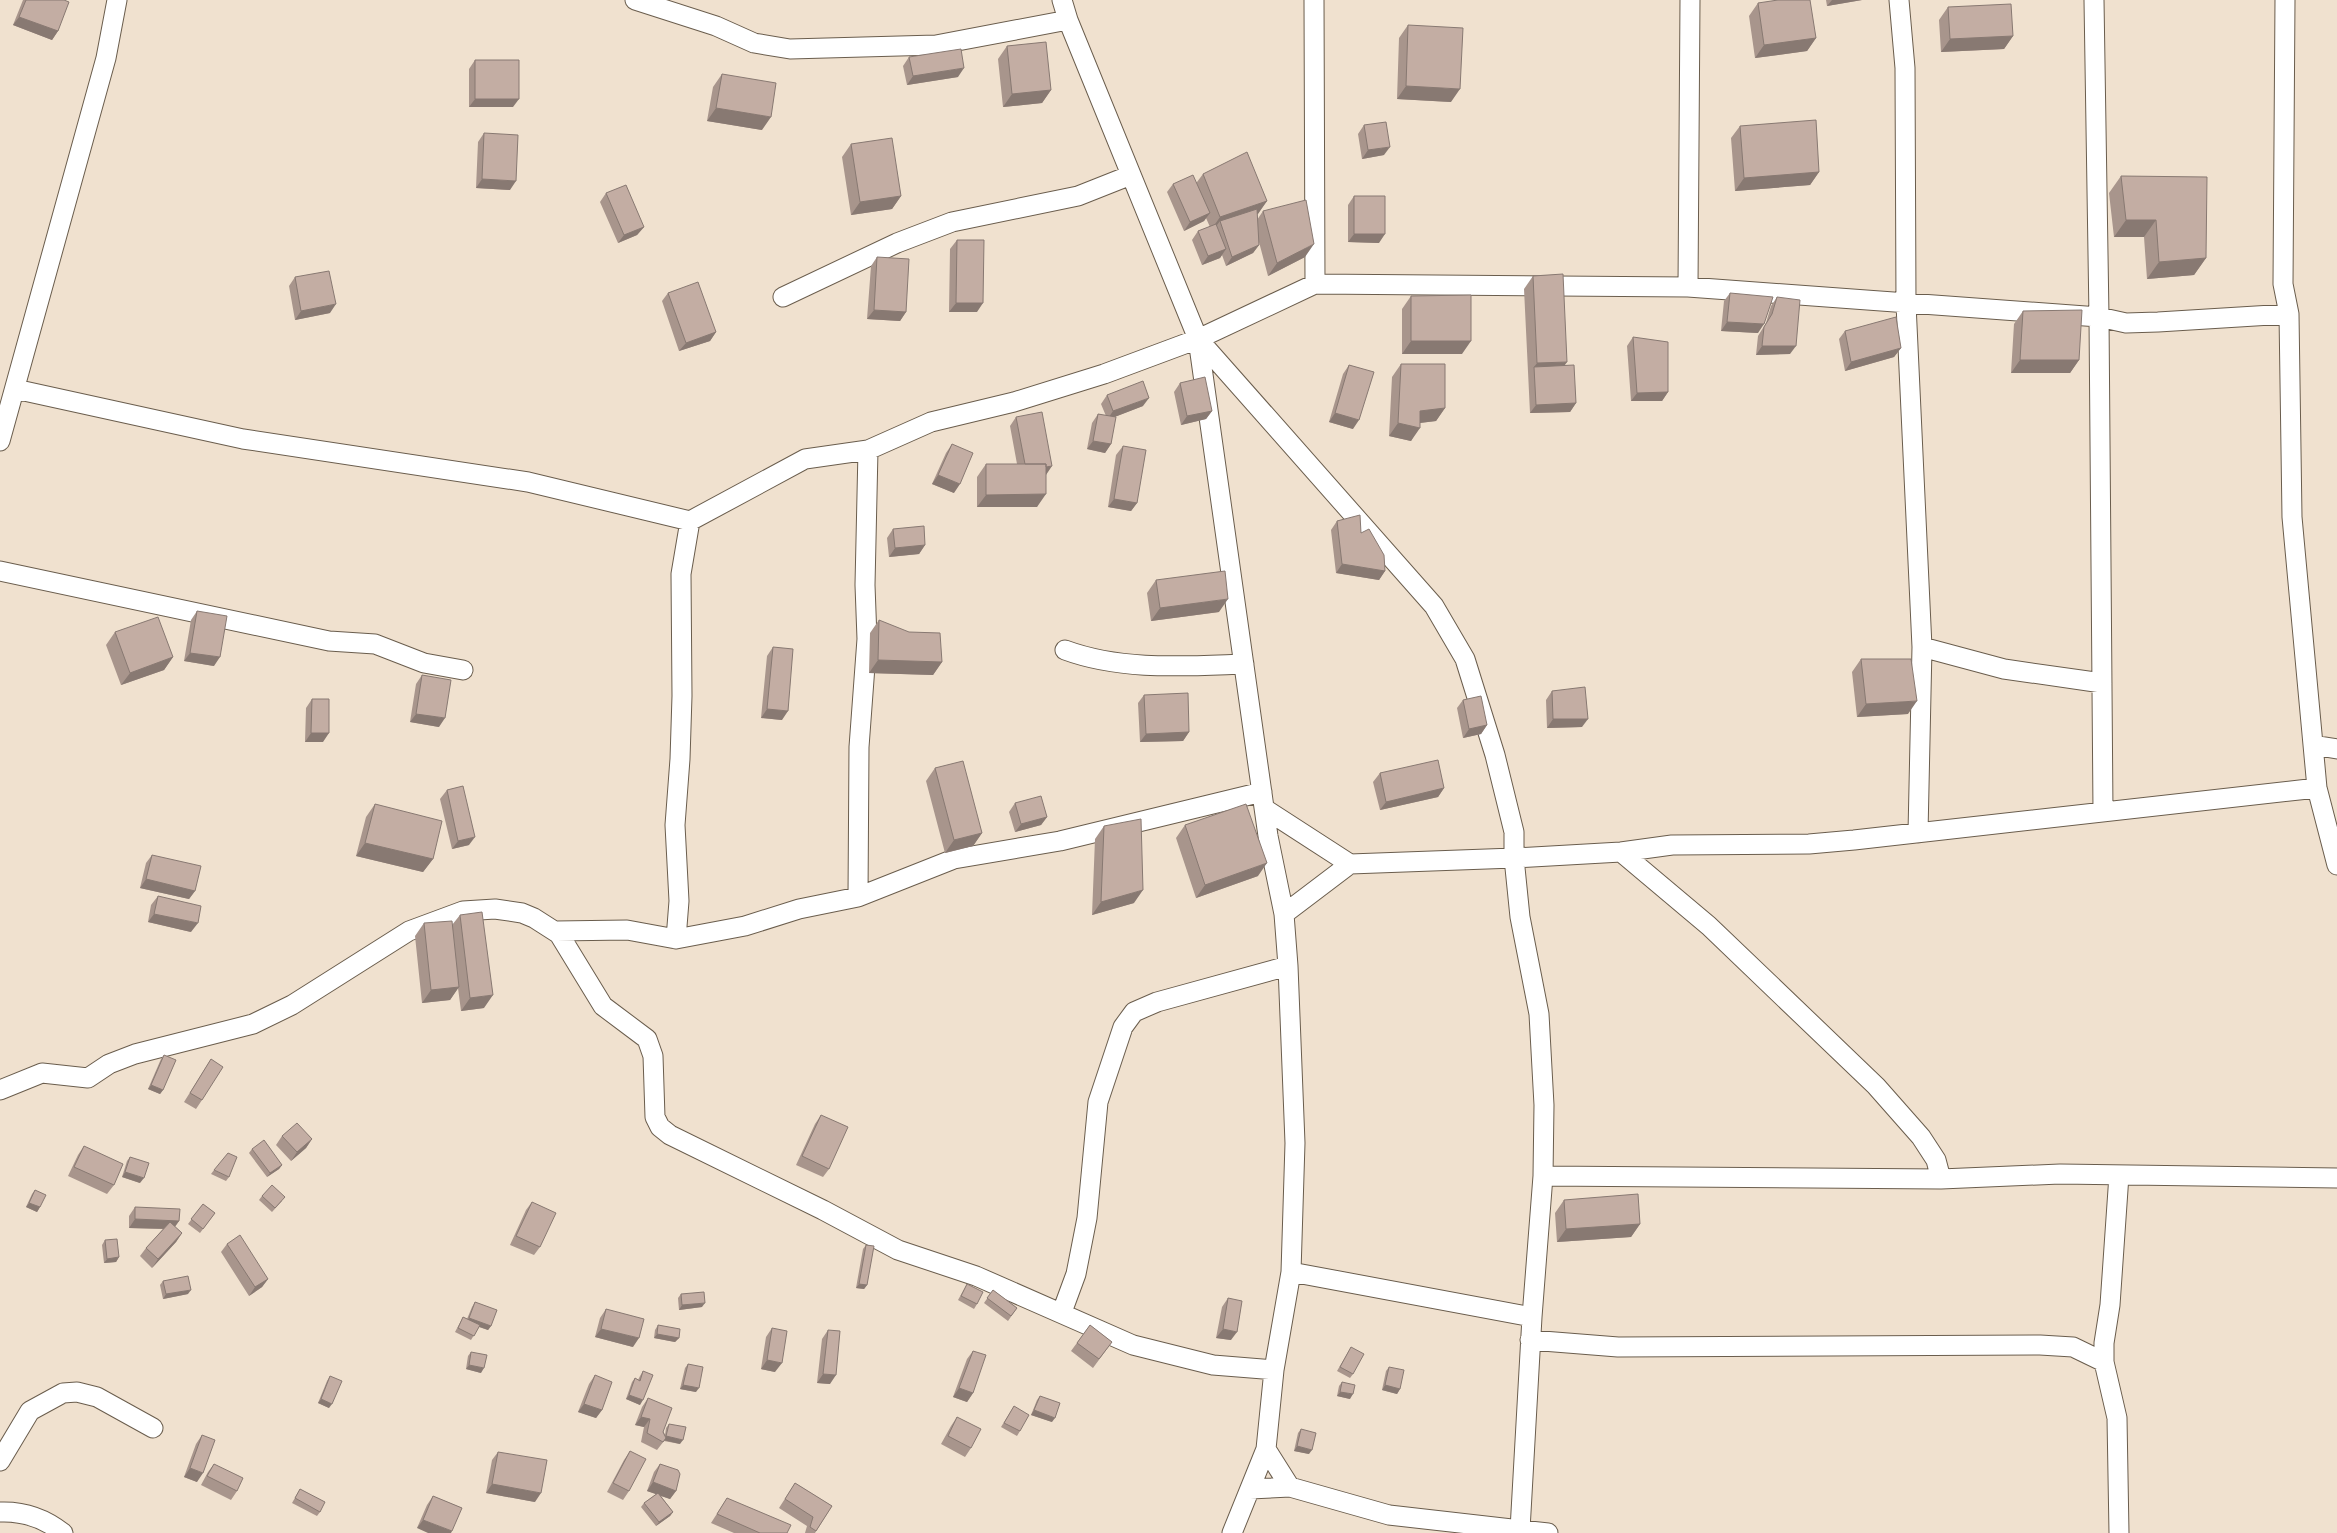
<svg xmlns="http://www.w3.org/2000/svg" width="2337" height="1533" font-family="'Asap Condensed',sans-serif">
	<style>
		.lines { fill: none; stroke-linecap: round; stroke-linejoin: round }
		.street-casing { stroke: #6a5d4d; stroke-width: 21 }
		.street { stroke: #fff; stroke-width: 19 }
		.wall { fill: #a8958c }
		.shaded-wall { fill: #887972 }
		.building { fill: #c3ada3; stroke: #887972 }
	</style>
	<rect width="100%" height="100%" fill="#f0e1cf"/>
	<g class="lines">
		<g class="street-casing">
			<path id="street" d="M635,0L716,26L754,43L790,49L936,45L1068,20
				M1062,0L1068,20L1198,339L1268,836L1284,914L1288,966L1295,1143L1291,1272L1274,1370L1266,1449L1232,1533
				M1314,0L1315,284
				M1899,0L1905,68L1906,304L1922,647L1918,833
				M2094,0L2099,317L2103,812
				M2285,0L2283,284L2289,314L2292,517L2317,788L2337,865
				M1688,287L1690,0
				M783,297L897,243L952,222L1078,196L1131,175
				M1198,339L1315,284L1688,287L2099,317L2126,323L2158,322L2289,314
				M15,389L243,439L528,482L690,521L805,459L868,450L931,422L1014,402L1104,374L1198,339L1434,606L1465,659L1495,755L1514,832V858L1520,917L1539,1014L1544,1105L1543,1176L1532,1317L1520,1530
				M0,441L106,58L117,0
				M0,571L329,641L375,644L424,663L463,670
				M1922,647L2004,669L2102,683
				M1065,650C1122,671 1185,666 1244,664
				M2313,745L2337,749
				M1265,809L1350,864L1514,858L1621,852L1672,845L1809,844L1854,840L2317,788
				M1621,852L1709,926L1876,1086L1921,1137L1936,1160L1941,1179
				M858,897L954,859L1060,841L1262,792
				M1284,914L1350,864
				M556,931L627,930L676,939L745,926L799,909L858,897L859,747L867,639L865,585L868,450
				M676,939L679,901L675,825L680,759L682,696L681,574L690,521
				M0,1090L42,1073L88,1078L109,1064L135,1054L253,1024L292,1005L409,931L463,911L495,909L522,913L534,918L559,934L603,1006L647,1039L653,1056L655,1117L660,1127L670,1135L823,1210L898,1250L976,1276L1133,1345L1213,1365L1274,1370
				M2119,1175L2110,1305L2104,1343V1362L2117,1418L2119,1533
				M1543,1176L1941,1179L2060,1174L2337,1178
				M1291,1272L1532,1317
				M1062,1312L1076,1274L1087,1218L1098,1102L1123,1027L1134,1012L1157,1002L1288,966
				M1530,1340L1618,1347L2040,1345L2073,1347L2104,1362
				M1266,1449L1290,1487L1389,1515L1548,1533
				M0,1461L30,1411L63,1393L77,1392L97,1397L153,1428
				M1250,1489L1290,1487
				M0,1512C24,1511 44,1518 63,1533"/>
		</g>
		<use href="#street" class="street"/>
	</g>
	<path class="wall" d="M23,0H64L58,31L52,40L13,25Z
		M1826,0H1862L1827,6Z
		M1758,3L1816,38L1807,51L1755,58L1749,16Z
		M1948,7L2013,36L2004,49L1941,52L1939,20Z
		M1408,25L1451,102L1397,99L1399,38Z
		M1007,46L1051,90L1042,103L1003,107L998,59Z
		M909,57L958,77L907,85L903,66Z
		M475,60L513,107H469V69Z
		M722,74L762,130L707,121L713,87Z
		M1364,125L1384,155L1362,159L1358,134Z
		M1740,126L1819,172L1810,185L1735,191L1731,138Z
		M484,133L510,190L476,188L478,142Z
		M851,144L901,196L892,209L851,215L842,157Z
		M1203,174L1267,201L1257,214V220L1263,211L1305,257L1268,276L1259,242V245L1253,253L1226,266L1222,255L1220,258L1202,265L1192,240L1198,231L1210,227L1206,218L1204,221L1184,231L1167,192L1173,184L1197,182Z
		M2121,176L2206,258L2194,275L2147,279L2144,237H2114L2109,193Z
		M606,193L644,227L637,235L618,243L600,202Z
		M1354,196L1379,243L1348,242V205Z
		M957,240L977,312H949L950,249Z
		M877,257L906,312L900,321L867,319L871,266Z
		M1533,276L1576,403L1570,412L1530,413L1524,289Z
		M295,277L330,313L295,320L289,286Z
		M668,293L716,332L710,341L679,351L662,301Z
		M1730,293L1758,333L1721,331L1724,301Z
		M1411,296L1462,354H1402V309Z
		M1777,297L1790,354L1756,355L1758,336L1766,323L1771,306Z
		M2023,311L2079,360L2070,373H2011L2014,324Z
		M1845,331L1901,348L1894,357L1845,371L1839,339Z
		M1633,337L1668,392L1662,401H1631L1627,346Z
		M1401,364L1445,408L1436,421L1420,423L1411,441L1389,436L1392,377Z
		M1349,365L1353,429L1329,422L1343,374Z
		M1180,383L1212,411L1206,419L1181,425L1174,392Z
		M1107,395L1143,406L1114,417L1111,444L1105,453L1087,449L1092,423L1098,414L1106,416L1101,404Z
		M1016,417L1046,475L1037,507H977V477L986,464H1017L1010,426Z
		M952,444L954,493L932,484L946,453Z
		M1123,446L1137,503L1131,511L1108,507L1116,455Z
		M1337,521L1361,533L1385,571L1379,580L1336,573L1331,530Z
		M893,529L925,545L919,554L889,557L887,538Z
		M1156,580L1219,612L1151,621L1147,593Z
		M197,611L214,666L184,661L191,620Z
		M879,620L942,662L933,675L869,673L870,633Z
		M115,632L173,657L164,670L121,685L106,645Z
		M773,647L782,720L761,718L767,656Z
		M1861,659L1908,714L1857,717L1852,672Z
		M422,675L439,727L410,722L416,684Z
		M1552,691L1582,727L1547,728L1546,700Z
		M1144,695L1189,732L1183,741L1140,742L1138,703Z
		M312,699L323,742H305L306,708Z
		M1463,700L1487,725L1481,734L1463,738L1457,708Z
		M935,768L982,833L973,846L945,853L926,781Z
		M1380,773L1444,788L1438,797L1380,810L1373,782Z
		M447,790L469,845L452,849L440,799Z
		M1015,803L1047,817L1041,825L1015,832L1009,812Z
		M375,804L433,859L423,872L356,856L366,817Z
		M1185,825L1258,876L1196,898L1176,838Z
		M1104,826L1134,903L1092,915L1095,839Z
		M152,855L195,891L189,899L140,888L146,863Z
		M158,896L191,932L148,922L151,905Z
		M460,915L484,1008L461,1011L458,988L450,1000L422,1003L415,936L424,923L452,925Z
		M164,1055L163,1090L160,1094L148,1089L161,1059Z
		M211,1059L202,1100L196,1109L184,1102Z
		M821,1115L829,1169L823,1177L796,1165L815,1124Z
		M282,1136L312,1139L306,1148L291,1161L276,1145Z
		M84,1146L114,1185L107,1194L68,1176L78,1155Z
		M252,1149L282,1165L279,1169L267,1177L249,1153Z
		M130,1157L140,1183L122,1177L127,1161Z
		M214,1170L229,1177L226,1181L211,1174Z
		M35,1190L40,1207L37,1212L26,1207L32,1194Z
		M262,1196L282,1201L272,1212L259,1200Z
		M1564,1200L1640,1224L1631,1237L1557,1242L1555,1213Z
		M532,1202L540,1247L534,1255L510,1245L526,1210Z
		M203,1204L215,1213L200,1233L188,1224Z
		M135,1207L179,1221L175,1227L182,1233L176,1242L152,1268L140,1256L146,1248L163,1229L129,1228V1216Z
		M105,1240L119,1257L116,1262L104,1263L102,1245Z
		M227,1244L268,1279L262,1287L249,1296L221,1252Z
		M866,1245L867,1285L864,1289L856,1288L863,1249Z
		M163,1281L188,1294L163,1299L160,1285Z
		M967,1284L977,1304L974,1309L958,1300Z
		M993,1290L1017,1308L1008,1321L984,1303Z
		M681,1294L702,1307L679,1310L678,1298Z
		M1228,1298L1231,1340L1216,1338L1222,1307Z
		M475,1302L491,1326L488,1330L479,1327L471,1340L455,1332L463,1317L467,1319L472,1307Z
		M606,1309L633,1347L595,1337L600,1318Z
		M658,1325L679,1338L675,1342L654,1338L655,1330Z
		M1090,1325L1112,1342L1093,1368L1071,1351Z
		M772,1328L775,1372L761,1369L766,1337Z
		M828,1330L830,1384L817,1383L822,1339Z
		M1351,1347L1353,1374L1350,1378L1337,1371Z
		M973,1351V1393L967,1402L953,1397L967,1359Z
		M471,1352L481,1373L466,1369L468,1356Z
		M688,1364L696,1392L680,1389L685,1368Z
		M1389,1367L1400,1389L1397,1394L1382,1390L1386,1371Z
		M643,1371L640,1405L626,1399L632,1382L635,1378L638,1380L640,1376Z
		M595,1375L602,1410L596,1418L578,1412L589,1384Z
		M330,1376L329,1408L318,1403L327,1381Z
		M1342,1382L1350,1399L1337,1396L1339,1386Z
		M1040,1396L1052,1422L1031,1415L1037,1400Z
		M648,1398L665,1435L666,1428L669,1424L680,1444L664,1441L657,1450L641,1442L644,1427L635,1425L642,1407Z
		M1014,1406L1020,1431L1017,1436L1001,1427Z
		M957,1417L971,1448L965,1457L941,1444L951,1426Z
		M1301,1429L1309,1454L1294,1451L1298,1433Z
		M202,1435L197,1482L184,1477L196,1444Z
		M630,1451L629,1491L623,1500L607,1492L624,1460Z
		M498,1452L535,1502L486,1493L492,1460Z
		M214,1464L237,1491L231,1500L201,1485L208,1472Z
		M660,1464L676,1491L670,1499L661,1496L673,1512L670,1516L656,1526L641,1507L644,1503L656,1494L647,1491L654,1472Z
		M795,1483L832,1506L815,1533H805L807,1526L779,1508Z
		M300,1489L320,1512L317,1516L292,1503Z
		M433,1496L462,1508L417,1528L427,1505Z
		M727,1498L787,1533H734L711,1523Z"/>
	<path class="shaded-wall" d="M1832,0H1862L1827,6Z
		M19,17L58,31L52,40L13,25Z
		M2013,36L2004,49L1941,52L1950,39Z
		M1816,38L1807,51L1755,58L1764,45Z
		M964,68L958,77L907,85L913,76Z
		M1406,86L1460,89L1451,102L1397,99Z
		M1051,90L1042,103L1003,107L1012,94Z
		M475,99H519L513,107H469Z
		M716,108L771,117L762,130L707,121Z
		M1390,147L1384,155L1362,159L1368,150Z
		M1819,172L1810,185L1735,191L1744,178Z
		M482,179L516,181L510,190L476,188Z
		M901,196L892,209L851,215L860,202Z
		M1267,201L1258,214L1222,226L1220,221L1214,229L1211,230L1220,217Z
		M1210,213L1204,221L1184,231L1190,222Z
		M2126,220H2156L2144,237H2114Z
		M644,227L637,235L618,243L624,235Z
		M1354,234H1385L1379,243L1348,242Z
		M1314,244L1305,257L1268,276L1277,263Z
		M1259,245L1253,253L1226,266L1232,257Z
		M1226,249L1220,258L1202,265L1208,256Z
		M2206,258L2194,275L2147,279L2159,262Z
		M956,303H983L977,312H949Z
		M336,304L330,313L295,320L301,311Z
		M874,310L906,312L900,321L867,319Z
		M1727,322L1764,324L1758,333L1721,331Z
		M716,332L710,341L679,351L686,343Z
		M1411,341H1471L1462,354H1402Z
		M1762,346H1796L1790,354L1756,355Z
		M1901,348L1894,357L1845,371L1851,362Z
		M2020,360H2079L2070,373H2011Z
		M1567,362L1558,375L1534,367L1537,363Z
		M1668,392L1662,401H1631L1637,393Z
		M1149,398L1143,406L1107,420L1113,411Z
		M1576,403L1570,412L1530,413L1536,405Z
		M1445,408L1436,421L1411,424L1420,411Z
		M1212,411L1206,419L1181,425L1187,416Z
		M1335,413L1359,420L1353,429L1329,422Z
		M1398,423L1420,428L1411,441L1389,436Z
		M1093,441L1111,444L1105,453L1087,449Z
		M1052,466L1046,475L1025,468Z
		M938,475L960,484L954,493L932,484Z
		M1046,494L1037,507H977L986,495Z
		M1114,499L1137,503L1131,511L1108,507Z
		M925,545L919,554L889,557L895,548Z
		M1342,564L1385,571L1379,580L1336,573Z
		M1228,599L1219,612L1151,621L1160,608Z
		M190,653L220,657L214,666L184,661Z
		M173,657L164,670L121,685L130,673Z
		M878,660L942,662L933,675L869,673Z
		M1917,701L1908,714L1857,717L1866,704Z
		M767,709L788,711L782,720L761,718Z
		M416,714L445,718L439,727L410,722Z
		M1553,719H1588L1582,727L1547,728Z
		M1487,725L1481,734L1463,738L1469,729Z
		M1189,732L1183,741L1140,742L1146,734Z
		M311,733H329L323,742H305Z
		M1444,788L1438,797L1380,810L1386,802Z
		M1047,817L1041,825L1015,832L1021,824Z
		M982,833L973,846L945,853L954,840Z
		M475,837L469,845L452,849L458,841Z
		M365,843L433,859L423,872L356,856Z
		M1267,863L1258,876L1196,898L1205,885Z
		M146,879L195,891L189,899L140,888Z
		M1143,890L1134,903L1092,915L1101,902Z
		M154,914L198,923L191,932L148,922Z
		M459,987L450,1000L422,1003L431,990Z
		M493,995L484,1008L461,1011L470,998Z
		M151,1085L163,1090L160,1094L148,1089Z
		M312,1139L306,1148L291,1161L297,1152Z
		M282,1165L279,1169L267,1177L270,1173Z
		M125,1172L144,1178L140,1183L122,1177Z
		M29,1203L40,1207L37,1212L26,1207Z
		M135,1219L179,1221L173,1229L129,1228Z
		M1640,1224L1631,1237L1557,1242L1566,1229Z
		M182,1233L176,1242L152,1268L158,1259Z
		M119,1257L116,1262L104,1263L107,1259Z
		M268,1279L262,1287L249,1296L255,1287Z
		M859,1284L867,1285L864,1289L856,1288Z
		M191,1290L188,1294L163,1299L166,1294Z
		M705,1303L702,1307L679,1310L682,1305Z
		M469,1318L491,1326L488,1330L466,1322Z
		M601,1329L639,1338L633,1347L595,1337Z
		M1223,1329L1237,1332L1231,1340L1216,1338Z
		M657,1334L679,1338L675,1342L654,1338Z
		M767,1360L782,1363L775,1372L761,1369Z
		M469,1365L484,1368L481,1373L466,1369Z
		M823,1374L836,1375L830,1384L817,1383Z
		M683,1385L699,1388L696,1392L680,1389Z
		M1385,1385L1400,1389L1397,1394L1382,1390Z
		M959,1388L973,1393L967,1402L953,1397Z
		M1340,1392L1353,1394L1350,1399L1337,1396Z
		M629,1395L643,1400L640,1405L626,1399Z
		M321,1399L332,1404L329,1408L318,1403Z
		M584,1404L602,1410L596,1418L578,1412Z
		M1034,1410L1055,1418L1052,1422L1031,1415Z
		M641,1417L650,1419L644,1427L635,1425Z
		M666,1436L683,1440L680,1444L663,1440Z
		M1297,1446L1312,1450L1309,1454L1294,1451Z
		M190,1468L203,1473L197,1482L184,1477Z
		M653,1482L676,1491L670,1499L647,1491Z
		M492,1484L541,1493L535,1502L486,1493Z
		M673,1512L670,1516L656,1526L659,1522Z
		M423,1520L452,1531L451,1533H428L417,1528Z"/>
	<path class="building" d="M26,0H64L69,2L58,31L19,17Z
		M1778,0H1810L1816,38L1764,45L1758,3Z
		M2011,4L2013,36L1950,39L1948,7Z
		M1408,25L1463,28L1460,89L1406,86Z
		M1046,42L1051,90L1012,94L1007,46Z
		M961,49L964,68L913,76L909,57Z
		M475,60H519V99H475Z
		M722,74L776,83L771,117L716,108Z
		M1816,120L1819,172L1744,178L1740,126Z
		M1386,122L1390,147L1368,150L1364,125Z
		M484,133L518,135L516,181L482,179Z
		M892,138L901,196L860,202L851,144Z
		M1247,152L1267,201L1220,217L1203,174Z
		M1193,175L1210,213L1190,222L1173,184Z
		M2121,176L2207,177L2206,258L2159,262L2156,220H2126Z
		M626,185L644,227L624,235L606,193Z
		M1354,196H1385V234H1354Z
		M1306,200L1314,244L1277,263L1263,211Z
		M1257,209L1259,245L1232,257L1220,221Z
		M1216,224L1226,249L1208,256L1198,231Z
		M957,240H984L983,303H956Z
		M877,257L909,259L906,312L874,310Z
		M329,271L336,304L301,311L295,277Z
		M1563,274L1567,362L1537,363L1533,276Z
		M698,282L716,332L686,343L668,293Z
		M1730,293L1773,297L1764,324L1727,322Z
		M1471,295V341H1411V296Z
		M1777,297L1800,300L1796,346H1762L1764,327L1772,314Z
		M2082,310L2079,360H2020L2023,311Z
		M1896,317L1901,348L1851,362L1845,331Z
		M1633,337L1668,342V392L1637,393Z
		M1401,364H1445V408L1420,411V428L1398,423Z
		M1349,365L1374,372L1359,420L1335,413Z
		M1574,365L1576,403L1536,405L1534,367Z
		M1205,377L1212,411L1187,416L1180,383Z
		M1143,381L1149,398L1113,411L1107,395Z
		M1042,412L1052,466L1046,467V464H1025L1016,417Z
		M1098,414L1116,417L1111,444L1093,441Z
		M952,444L973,453L960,484L938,475Z
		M1123,446L1146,450L1137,503L1114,499Z
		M986,464H1046V494L986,495Z
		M1360,515L1361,533L1369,529L1384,555L1385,571L1342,564L1337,521Z
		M924,526L925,545L895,548L893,529Z
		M1225,571L1228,599L1160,608L1156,580Z
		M197,611L227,616L220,657L190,653Z
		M158,617L173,657L130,673L115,632Z
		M879,620L909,632L940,633L942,662L878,660Z
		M773,647L793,649L788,711L767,709Z
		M1861,659H1911L1917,701L1866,704Z
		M422,675L451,680L445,718L416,714Z
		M1585,687L1588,719H1553L1552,691Z
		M1188,693L1189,732L1146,734L1144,695Z
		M1481,696L1487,725L1469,729L1463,700Z
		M312,699H329V733H311Z
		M1438,760L1444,788L1386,802L1380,773Z
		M963,761L982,833L954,840L935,768Z
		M463,786L475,837L458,841L447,790Z
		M1041,796L1047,817L1021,824L1015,803Z
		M375,804L442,821L433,859L365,843Z
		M1246,804L1267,863L1205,885L1185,825Z
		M1141,819L1143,890L1101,902L1104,826Z
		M152,855L201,866L195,891L146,879Z
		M158,896L201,906L198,923L154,914Z
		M482,912L493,995L470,998L460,915Z
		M452,921L459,987L431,990L424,923Z
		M164,1055L176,1060L163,1090L151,1085Z
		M211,1059L223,1067L202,1100L190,1093Z
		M821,1115L848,1127L829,1169L802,1156Z
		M297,1123L312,1139L297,1152L282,1136Z
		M264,1140L282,1165L270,1173L252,1149Z
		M84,1146L123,1164L114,1185L74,1167Z
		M228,1153L237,1157L229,1177L214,1170Z
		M130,1157L149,1163L144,1178L125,1172Z
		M272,1185L285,1197L275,1208L262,1196Z
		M35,1190L46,1195L40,1207L29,1203Z
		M1638,1194L1640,1224L1566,1229L1564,1200Z
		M532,1202L556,1213L540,1247L516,1236Z
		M203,1204L215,1213L203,1229L191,1219Z
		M135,1207L180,1209L179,1221L135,1219Z
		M170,1222L182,1233L158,1259L146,1248Z
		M240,1235L268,1279L255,1287L227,1244Z
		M117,1239L119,1257L107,1259L105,1240Z
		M866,1245L874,1246L867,1285L859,1284Z
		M188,1276L191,1290L166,1294L163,1281Z
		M967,1284L983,1292L977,1304L961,1296Z
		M993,1290L1017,1308L1011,1316L987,1298Z
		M704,1292L705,1303L682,1305L681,1294Z
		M1228,1298L1242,1301L1237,1332L1223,1329Z
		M475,1302L497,1310L491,1326L469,1318Z
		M606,1309L644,1319L639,1338L601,1329Z
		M463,1317L480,1325L474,1336L458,1328Z
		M658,1325L680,1329L679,1338L657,1334Z
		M1090,1325L1112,1342L1099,1359L1077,1343Z
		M772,1328L787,1331L782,1363L767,1360Z
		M828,1330L840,1331L836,1375L823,1374Z
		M1351,1347L1364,1354L1353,1374L1340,1367Z
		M973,1351L986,1355L973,1393L959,1388Z
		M471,1352L487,1355L484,1368L469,1365Z
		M688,1364L703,1367L699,1388L683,1385Z
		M1389,1367L1404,1370L1400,1389L1385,1385Z
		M643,1371L653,1375L643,1400L629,1395L635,1378L640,1381Z
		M595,1375L612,1382L602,1410L584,1404Z
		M330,1376L342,1381L332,1404L321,1399Z
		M1342,1382L1355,1385L1353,1394L1340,1392Z
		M1040,1396L1060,1403L1055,1418L1034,1410Z
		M648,1398L672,1408L663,1432L666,1438L663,1442L647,1433L650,1419L641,1417Z
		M1014,1406L1029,1415L1020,1431L1004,1423Z
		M957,1417L981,1429L971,1448L948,1436Z
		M669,1424L686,1427L683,1440L666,1436Z
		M1301,1429L1316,1433L1312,1450L1297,1446Z
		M202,1435L215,1440L203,1473L190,1468Z
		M630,1451L646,1459L629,1491L613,1483Z
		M498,1452L547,1460L541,1493L492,1484Z
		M214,1464L243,1478L237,1491L207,1476Z
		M660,1464L678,1470L680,1474L676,1491L653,1482Z
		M795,1483L832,1506L816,1531L810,1527L813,1517L785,1499Z
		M300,1489L325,1502L320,1512L295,1498Z
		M658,1493L673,1512L659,1522L644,1503Z
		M433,1496L462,1508L452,1531L423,1520Z
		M727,1498L791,1525L787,1533H760L717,1514Z"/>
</svg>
